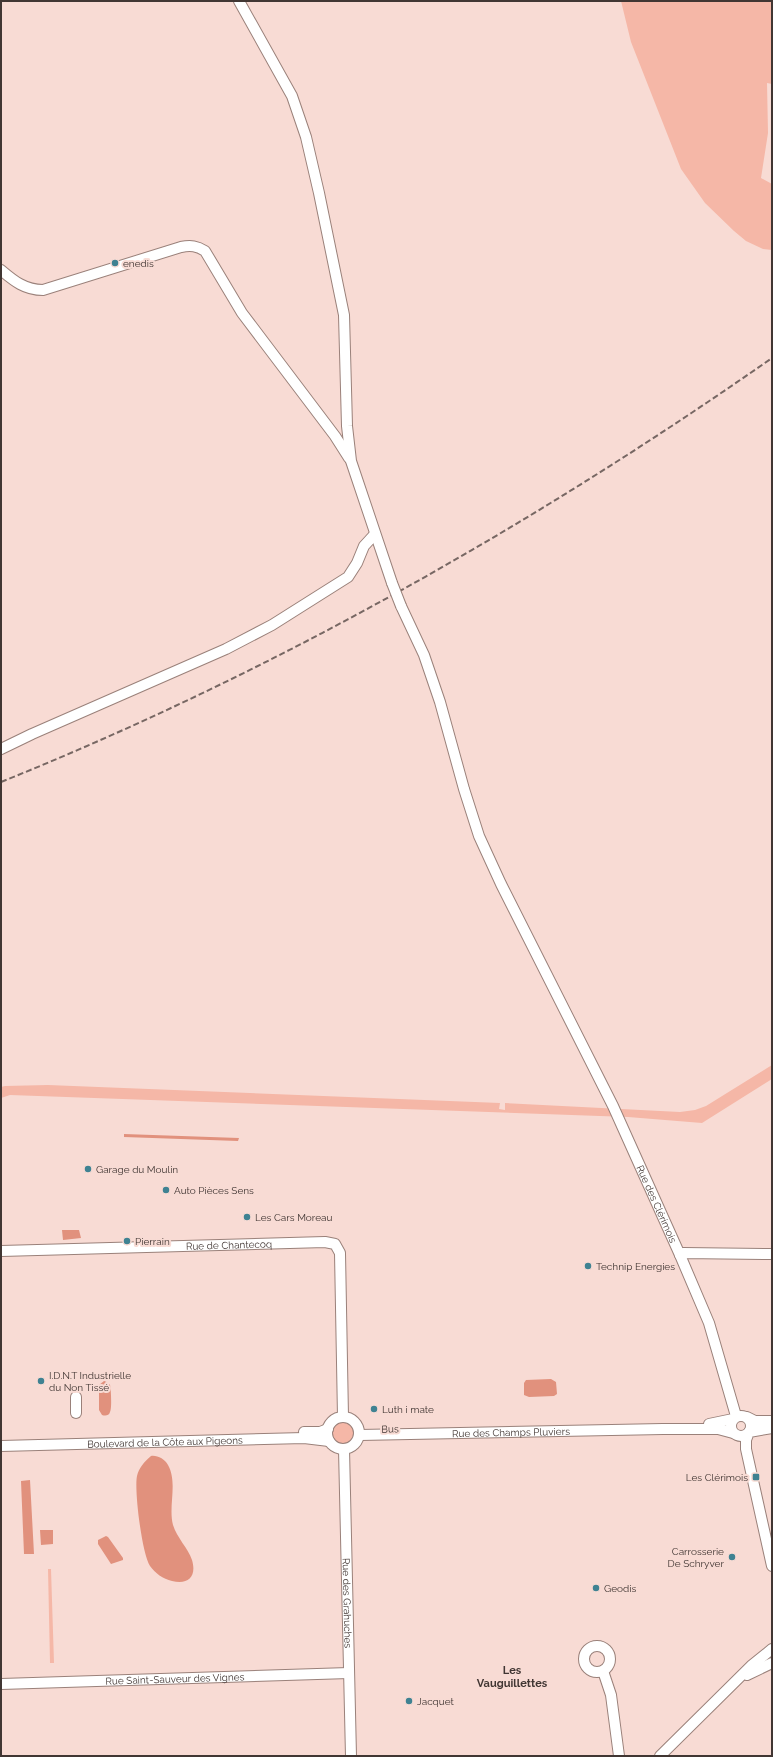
<svg xmlns="http://www.w3.org/2000/svg" width="773" height="1757" font-family="Raleway,sans-serif">
	<style>
		.green { fill: #f5b7a7 }
		.water { fill: #e1917d }
		.lines { fill: none; stroke-linecap: round; stroke-linejoin: round }
		.minor-casing { stroke: #9a817a; stroke-width: 12 }
		.minor { stroke: #fff; stroke-width: 10 }
		.rail { stroke: #776763; stroke-width: 2; stroke-dasharray: 6 3; stroke-linecap: butt }
		.minor-bridge-casing { stroke: #9a817a; stroke-width: 12; stroke-linecap: butt }
		.minor-bridge { stroke: #fff; stroke-width: 10 }
		.poi-dot { fill: #3f8292; stroke: #f8dbd4; stroke-width: 1.5 }
		.labels { text-anchor: middle; dominant-baseline: central; stroke-width: 4; stroke-linejoin: round; paint-order: stroke }
		.poi-label { font-size: 10px; fill: #413633; stroke: #f8dbd4; text-anchor: start }
		.street-label { font-size: 10px; fill: #413633; stroke: #f8dbd4 }
		.neighbourhood-label { font-size: 11px; font-weight: bold; fill: #413633; stroke: #f8dbd4 }
	</style>
	<rect width="100%" height="100%" fill="#f8dbd4"/>
	<path class="green" d="M621,1H772V84L767,83L768,133L761,178L772,184V250L763,249L746,241L734,231L705,203L681,169L631,42Z
		M772,1065V1079L702,1123L628,1117L10,1095L1,1098V1087L5,1086L48,1085L500,1103L499,1109L505,1110V1103L680,1112L695,1110L706,1106Z
		M332 1433a12 12 0 1 1 24 0a12 12 0 1 1-24 0Z
		M48,1569H51L54,1663H50Z"/>
	<path class="water" d="M124,1134L239,1138L238,1141L124,1137Z
		M62,1230H79L81,1238L63,1240Z
		M551,1379L556,1382L557,1394L554,1396L529,1397L524,1395V1383L526,1380Z
		M104,1381C107,1382 108,1382 110,1385C111,1388 112,1409 110,1412C109,1416 105,1416 102,1415L99,1410V1385Z
		M151,1456C157,1455 165,1459 168,1465C178,1483 168,1506 173,1525C177,1538 188,1548 192,1560C197,1577 188,1585 172,1581C163,1579 155,1573 150,1566C142,1554 134,1490 137,1476C139,1468 144,1462 151,1456Z
		M30,1480L34,1554H24L21,1481Z
		M53,1530V1544L41,1545L40,1530Z
		M106,1536L108,1537L123,1558V1560L111,1564L98,1544V1540Z"/>
	<g class="lines">
		<g class="minor-casing">
			<g id="minor">
				<path d="M239,1L292,96L306,137L319,193L344,315L347,426L351,461L392,583"/>
				<path d="M1,270C14,281 25,290 43,290L181,247C191,245 197,246 205,251L242,313L335,436L349,458"/>
				<path id="s1" d="M401,606L424,655L440,702L464,789L479,836L501,884L613,1106L680,1255L709,1323L736,1416"/>
				<path d="M1,749L32,734L226,649L272,625L348,577L357,563L364,546L375,534"/>
				<path id="s2" d="M1,1251L325,1242L335,1244L340,1253L343,1417"/>
				<path d="M680,1255L683,1253L772,1254"/>
				<path d="M76,1397V1413"/>
				<circle cx="741" cy="1426" r="10"/>
				<circle cx="343" cy="1433" r="16"/>
				<path d="M747,1417L755,1421H772"/>
				<path d="M709,1424L733,1419"/>
				<path d="M772,1428L749,1432L746,1440V1449L772,1566"/>
				<path d="M304,1432H320L328,1429"/>
				<path id="s3" d="M360,1435L663,1429H718L733,1433"/>
				<path id="s4" d="M1,1446L304,1438L329,1441"/>
				<path id="s5" d="M344,1449L351,1756"/>
				<circle cx="597" cy="1659" r="13"/>
				<path d="M603,1671L611,1695L619,1756"/>
				<path d="M747,1675L772,1663"/>
				<path id="s6" d="M1,1684L349,1673"/>
				<path d="M660,1756L751,1666L772,1649"/>
			</g>
		</g>
		<use href="#minor" class="minor"/>
		<path class="rail" d="M1,782C274,672 531,526 772,358"/>
		<g class="minor-bridge-casing">
			<path id="minor-bridge" d="M392,583L401,606"/>
		</g>
		<use href="#minor-bridge" class="minor-bridge"/>
	</g>
	<g class="poi-dot">
		<circle cx="115" cy="263" r="4"/>
		<circle cx="88" cy="1169" r="4"/>
		<circle cx="166" cy="1190" r="4"/>
		<circle cx="247" cy="1217" r="4"/>
		<circle cx="127" cy="1241" r="4"/>
		<circle cx="588" cy="1266" r="4"/>
		<circle cx="41" cy="1381" r="4"/>
		<circle cx="374" cy="1409" r="4"/>
		<rect x="752" y="1473" width="8" height="8" rx="2"/>
		<circle cx="732" cy="1557" r="4"/>
		<circle cx="596" cy="1588" r="4"/>
		<circle cx="409" cy="1701" r="4"/>
	</g>
	<g class="labels">
		<g class="poi-label">
			<text x="123" y="263">enedis</text>
			<text x="96" y="1169">Garage du Moulin</text>
			<text x="174" y="1190">Auto Pièces Sens</text>
			<text x="255" y="1217">Les Cars Moreau</text>
			<text x="135" y="1241">Pierrain</text>
			<text x="596" y="1266">Technip Energies</text>
			<text x="49" y="1375">I.D.N.T Industrielle<tspan x="49" dy="12">du Non Tissé</tspan></text>
			<text x="382" y="1409">Luth i mate</text>
			<text x="748" y="1477" text-anchor="end">Les Clérimois</text>
			<text x="724" y="1551" text-anchor="end">Carrosserie<tspan x="724" dy="12">De Schryver</tspan></text>
			<text x="604" y="1588">Geodis</text>
			<text x="417" y="1701">Jacquet</text>
		</g>
		<g class="street-label">
			<text stroke="none"><textPath href="#s1" startOffset="652">Rue des Clérimois</textPath></text>
			<text stroke="none"><textPath href="#s2" startOffset="228">Rue de Chantecoq</textPath></text>
			<text transform="translate(390 1429) rotate(-1)">Bus</text>
			<text stroke="none"><textPath href="#s3" startOffset="151">Rue des Champs Pluviers</textPath></text>
			<text stroke="none"><textPath href="#s4" startOffset="164">Boulevard de la Côte aux Pigeons</textPath></text>
			<text stroke="none"><textPath href="#s5" startOffset="154">Rue des Grahuches</textPath></text>
			<text stroke="none"><textPath href="#s6" startOffset="174">Rue Saint-Sauveur des Vignes</textPath></text>
		</g>
		<g class="neighbourhood-label">
			<text x="512" y="1670">Les<tspan x="512" dy="13">Vauguillettes</tspan></text>
		</g>
	</g>
	<rect width="773" height="1757" fill="none" stroke="#413633" stroke-width="4"/>
</svg>
